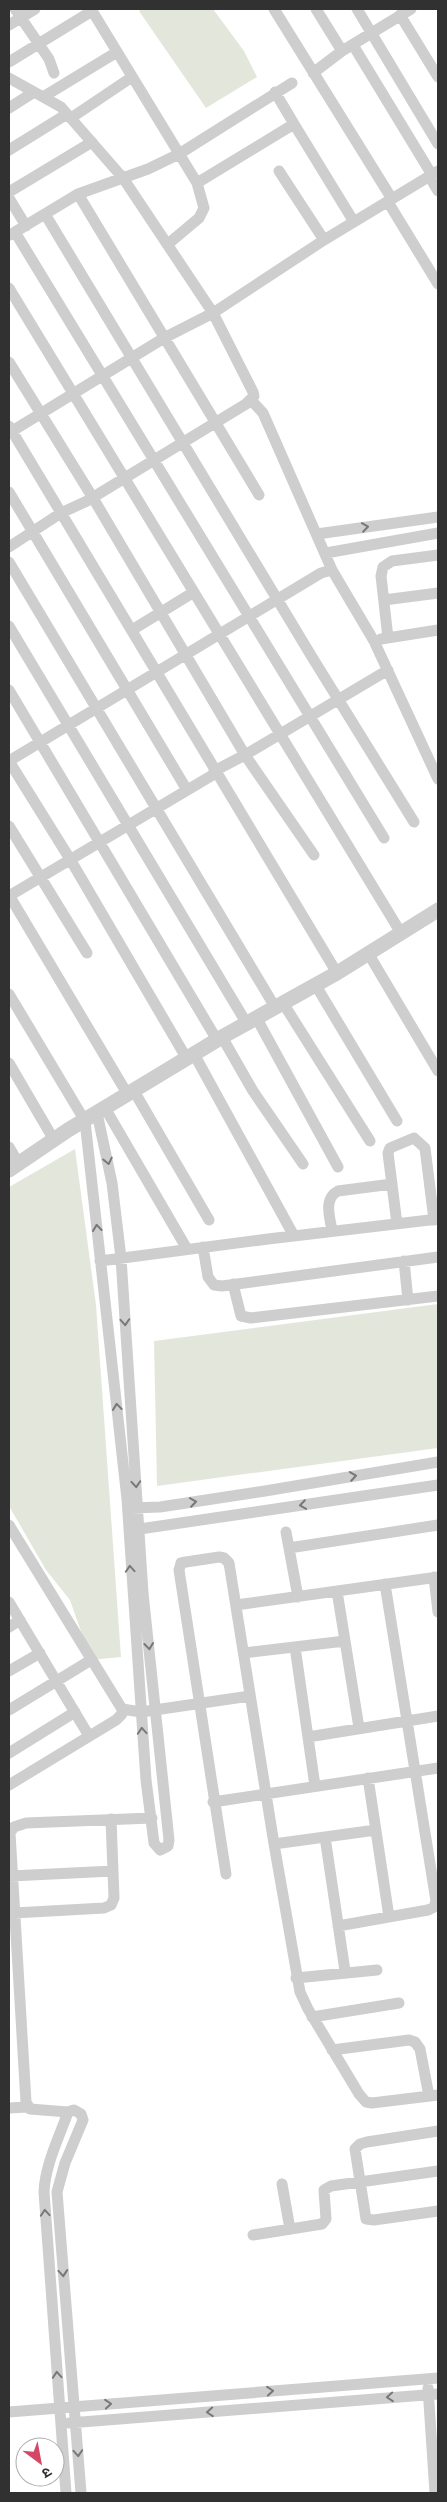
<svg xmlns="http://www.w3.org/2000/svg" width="447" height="2502" font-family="Mulish,'Noto Sans Devanagari',sans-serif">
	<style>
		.green { fill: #e3e7db }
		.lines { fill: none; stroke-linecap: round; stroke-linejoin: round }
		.minor { stroke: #cecece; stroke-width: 11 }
		.tertiary { stroke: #cecece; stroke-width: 15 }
		.oneway { stroke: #787878 }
	</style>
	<rect width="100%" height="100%" fill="#fff"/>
	<path class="green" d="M142,9H213L244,51L257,77L206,108L139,11Z
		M75,1149L96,1305L121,1657L91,1660L70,1600L46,1570L9,1506V1187Z
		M438,1304V1448L157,1486L154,1341Z"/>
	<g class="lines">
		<path class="minor" d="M15,9L49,59L54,73
			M91,9L197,183L294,124L354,222
			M274,9L392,199
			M316,9L342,51
			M357,9L438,144
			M400,15L438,77
			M9,25L35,9
			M353,45L432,175
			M9,62L92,11
			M313,73L342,51L411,9
			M9,78L61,107L123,178L213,313L253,392L254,396L246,404L87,501L61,513L9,547
			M275,92L294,124
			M43,97L117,52
			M9,108L34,92
			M71,118L132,77
			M9,150L67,114
			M279,171L324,240
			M429,176L438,191
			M9,192L92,142
			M78,194L259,495
			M9,198L26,226
			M388,202L438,284
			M45,214L312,657L414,822
			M15,232L384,838
			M10,235L78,194L148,169L179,154L292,83
			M168,244L199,218L204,208L197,183
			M9,288L401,933
			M9,362L93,498L245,755L314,855
			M251,400L263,413L332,570
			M9,426L337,973
			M9,433L164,338L213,313L324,240L438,171
			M9,492L187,790
			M317,534L438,517
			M326,553L438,533
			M9,562L275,1007
			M384,600L438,593
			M9,626L247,1024
			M132,630L194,592
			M388,638L381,576L383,567L392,561L438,555
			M381,639L438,630
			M9,690L217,1040
			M9,761L321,573L332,570L374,641L438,779
			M9,761L70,859L187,1059
			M9,826L87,953
			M9,895L128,1095
			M9,896L211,776L216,770L245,755L388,670
			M368,953L438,1071
			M315,984L397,1121
			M9,994L85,1121L127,1499L146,1780L154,1843L160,1850L168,1846L169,1840L143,1593L121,1258L112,1183L97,1113
			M283,1003L370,1141
			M257,1019L338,1167
			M222,1037L253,1091L303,1164
			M194,1054L294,1236
			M9,1063L54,1140
			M134,1091L209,1220
			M105,1108L187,1249
			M9,1147L19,1164
			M397,1224L388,1153L390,1148L414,1138L425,1148L434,1220
			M332,1231C330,1217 323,1199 338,1191L392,1184
			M203,1247L208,1277L214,1285L222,1286L438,1257
			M100,1261L268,1239L438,1219
			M404,1261L408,1300
			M233,1284L241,1316L251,1318L438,1296
			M131,1508L160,1507L265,1491L438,1462
			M9,1525L122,1709V1714L116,1720L9,1785
			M133,1530L438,1485
			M286,1532L298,1597
			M289,1548L438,1525
			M434,1577L438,1612
			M337,1591L359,1728
			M9,1602L89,1736
			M236,1605L438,1577
			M9,1627L20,1620
			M295,1647L315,1786
			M244,1653L345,1641
			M9,1671L40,1653
			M122,1709L141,1712L250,1696
			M9,1710L91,1660
			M308,1737L438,1716
			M9,1753L75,1712
			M368,1778L389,1917
			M213,1802L438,1768
			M325,1837L345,1971
			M274,1844L376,1830
			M226,1874L179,1570L181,1563L186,1562L219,1557L224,1558L229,1563L274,1844L300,1992L308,2009L359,2094L366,2102L372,2103L438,2095
			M11,1876L113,1871
			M14,1913L104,1908L111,1905L114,1898L111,1819
			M338,1926L428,1910L434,1907L436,1901L385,1584
			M296,1978L377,1970
			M312,2017L399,2003
			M332,2050L409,2040L415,2042L420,2049L429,2096
			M9,2108L27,2107
			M68,2112L30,2109L26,2102L10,1833L14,1827L26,1823L152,1818
			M438,2131L367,2142L360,2144L355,2149L366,2219L374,2220L438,2211
			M282,2184L290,2229
			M253,2235L322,2224L326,2219L324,2190L331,2186L438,2171
			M428,2388L435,2493
			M9,2412L438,2378
			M69,2423L438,2394
			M66,2493L44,2192C45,2165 59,2138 68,2112L74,2110L81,2114L83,2120L65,2163L57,2192L81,2493"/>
		<path class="tertiary" d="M9,1170L68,1130L222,1037L337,973L438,910"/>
	</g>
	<defs><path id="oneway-chevron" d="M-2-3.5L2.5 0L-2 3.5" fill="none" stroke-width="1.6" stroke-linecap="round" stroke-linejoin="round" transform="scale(1.25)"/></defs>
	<g class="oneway">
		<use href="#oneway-chevron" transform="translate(365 527) rotate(-8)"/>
		<use href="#oneway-chevron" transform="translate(108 1161) rotate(78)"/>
		<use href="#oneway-chevron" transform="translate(97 1228) rotate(-96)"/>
		<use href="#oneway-chevron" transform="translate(125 1322) rotate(86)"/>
		<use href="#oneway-chevron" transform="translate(117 1407) rotate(-96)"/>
		<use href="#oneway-chevron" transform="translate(353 1476) rotate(-9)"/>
		<use href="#oneway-chevron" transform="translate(136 1484) rotate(86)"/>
		<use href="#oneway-chevron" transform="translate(193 1502) rotate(-8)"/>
		<use href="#oneway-chevron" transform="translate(303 1505) rotate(172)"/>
		<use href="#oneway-chevron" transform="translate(130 1569) rotate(-94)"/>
		<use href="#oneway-chevron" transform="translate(149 1646) rotate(84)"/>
		<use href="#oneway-chevron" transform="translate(142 1731) rotate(-94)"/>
		<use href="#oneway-chevron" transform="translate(45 2213) rotate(-94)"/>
		<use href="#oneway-chevron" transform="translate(63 2273) rotate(85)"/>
		<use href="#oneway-chevron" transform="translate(57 2375) rotate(-94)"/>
		<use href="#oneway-chevron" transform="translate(270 2391) rotate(-5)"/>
		<use href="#oneway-chevron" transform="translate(390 2397) rotate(176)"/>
		<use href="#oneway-chevron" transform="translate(108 2404) rotate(-5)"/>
		<use href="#oneway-chevron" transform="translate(210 2412) rotate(176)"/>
		<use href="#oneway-chevron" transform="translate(78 2453) rotate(86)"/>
	</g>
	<rect width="447" height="2502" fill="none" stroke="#313131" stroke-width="20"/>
	<g transform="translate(40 2462) rotate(148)"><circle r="24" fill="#ffffff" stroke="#adadad"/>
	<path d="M0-4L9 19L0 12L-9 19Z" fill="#d44866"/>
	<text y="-8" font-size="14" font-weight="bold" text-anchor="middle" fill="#313131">उ</text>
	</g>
</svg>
